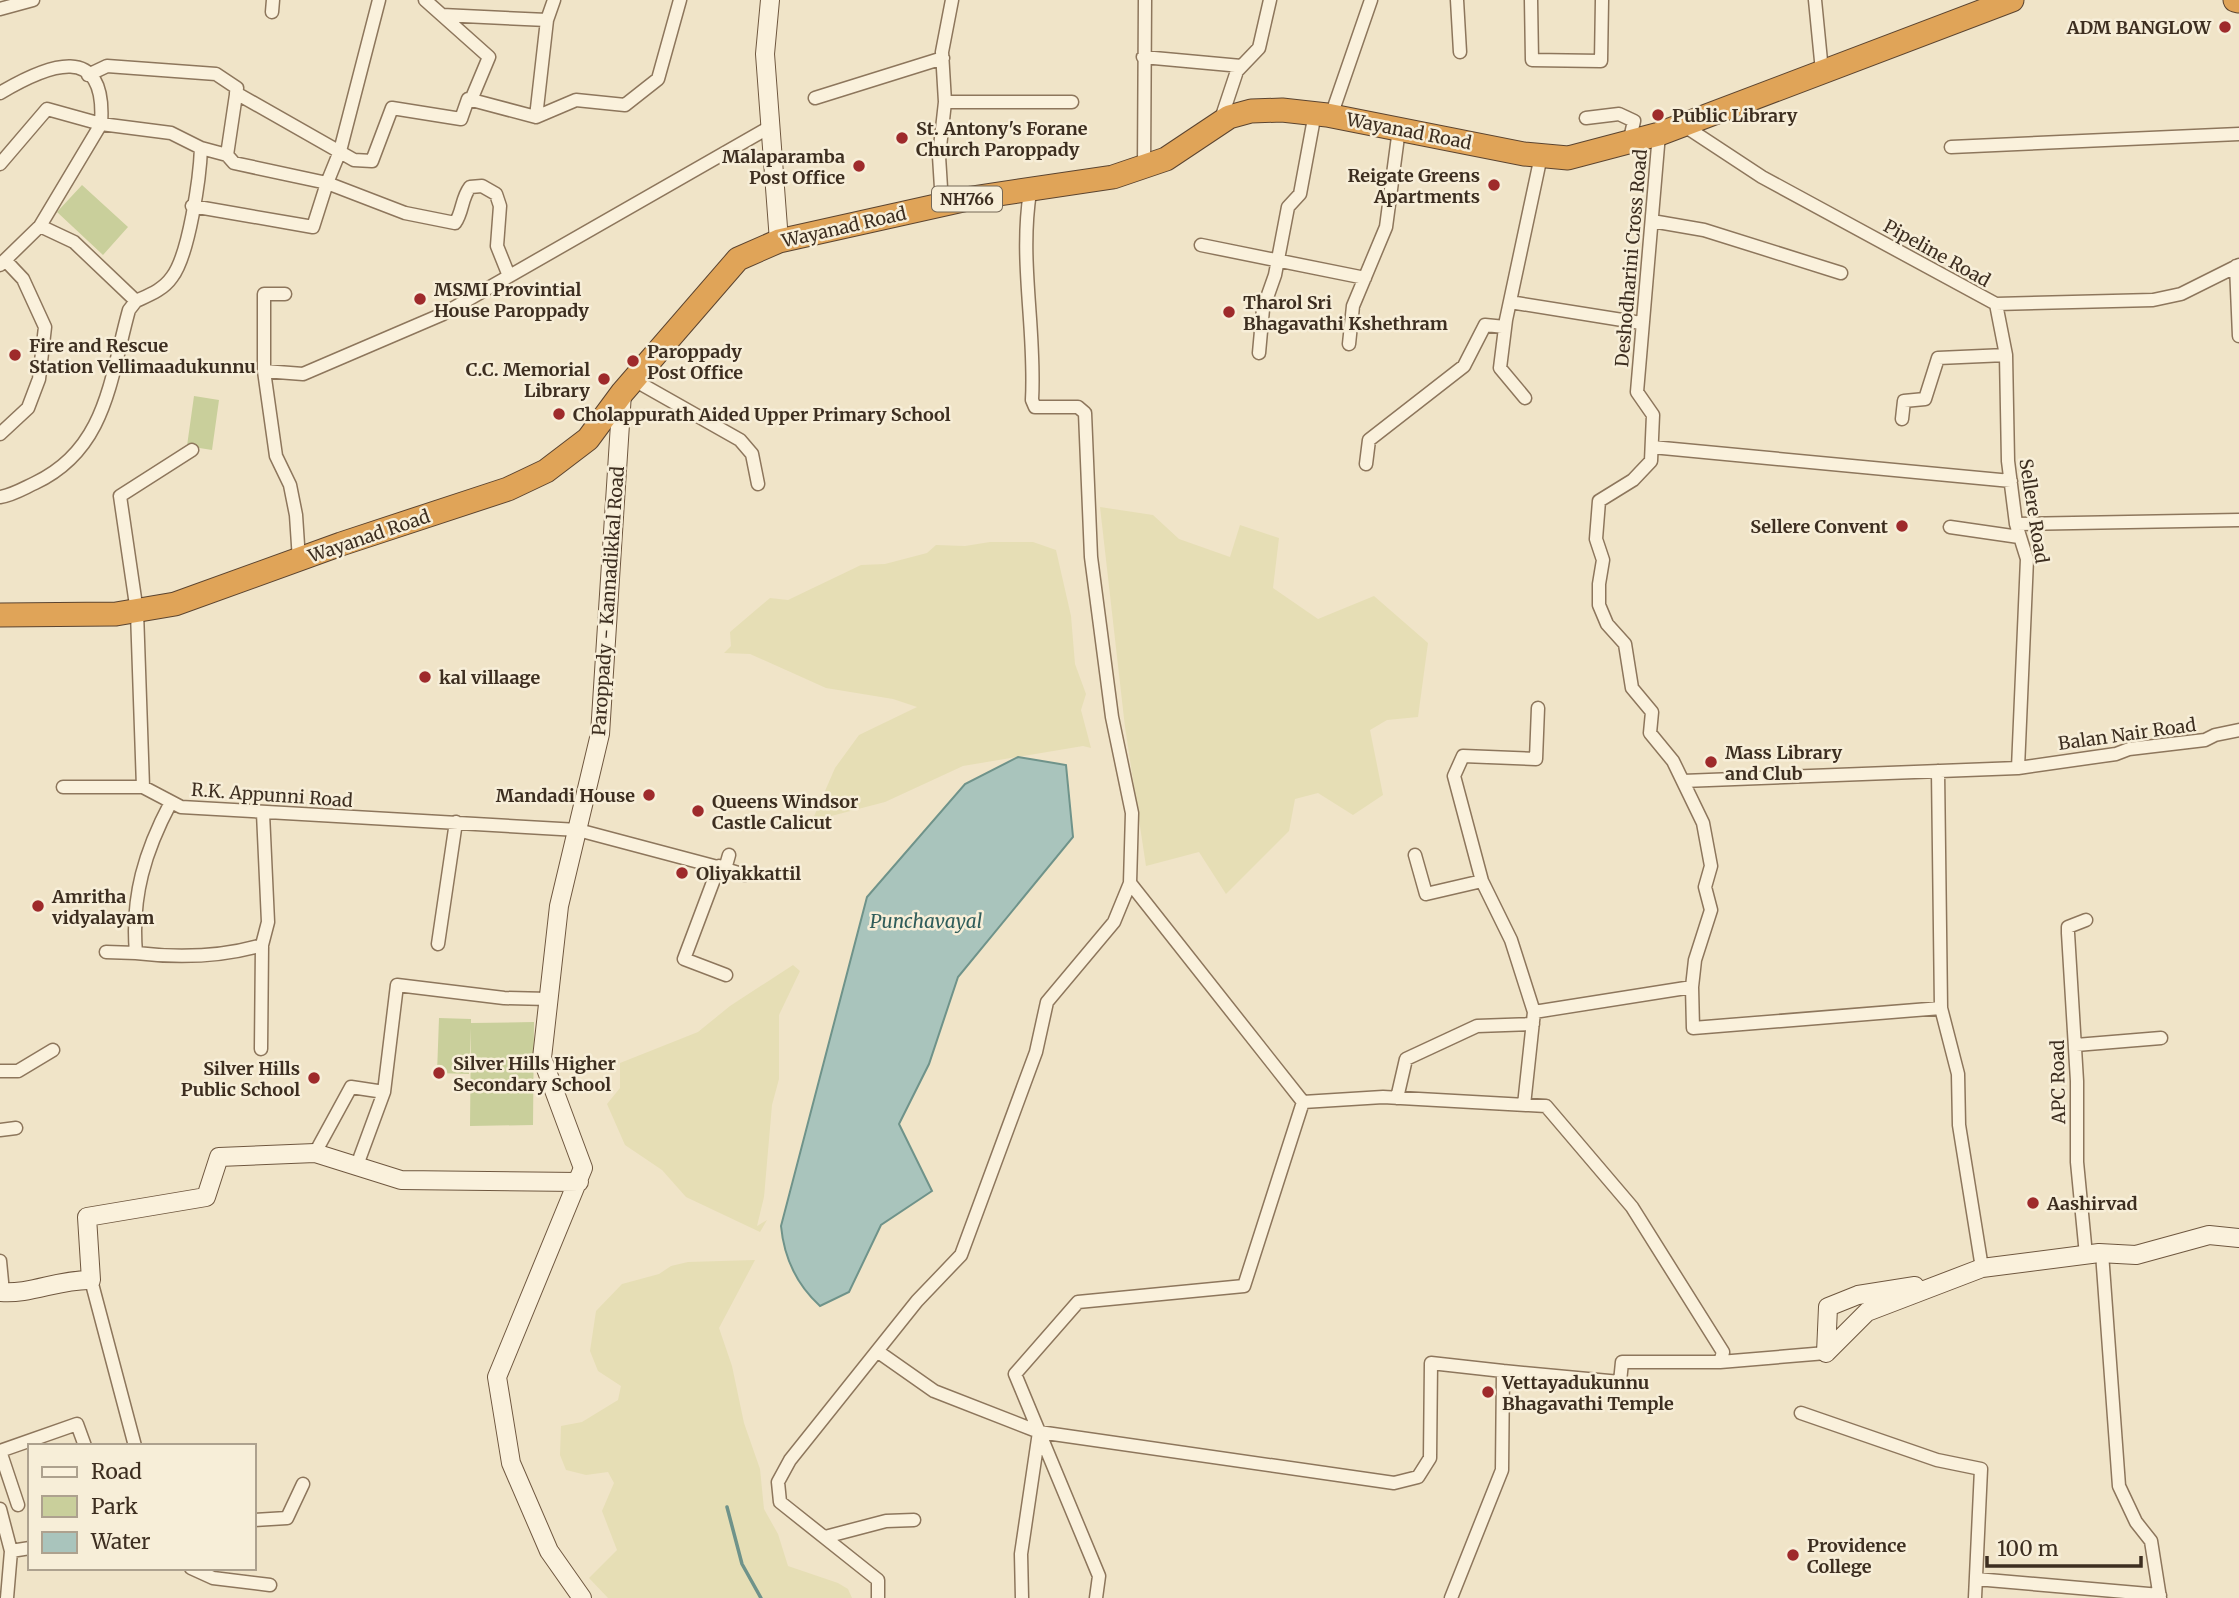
<svg xmlns="http://www.w3.org/2000/svg" width="2239" height="1598" font-family="Merriweather,serif">
	<style>
		.farmland { fill: #e6deb5 }
		.green { fill: #c9cf9b }
		.water { fill: #a9c4bc; stroke: #6f938a; stroke-width: 2 }
		.lines { fill: none; stroke-linecap: round; stroke-linejoin: round }
		.stream { stroke: #6f938a; stroke-width: 3.5 }
		.street-casing { stroke: #8d765c; stroke-width: 15 }
		.secondary-casing { stroke: #6f573f; stroke-width: 20 }
		.highway-casing { stroke: #5b4430; stroke-width: 25 }
		.street { stroke: #faf1dc; stroke-width: 12 }
		.secondary { stroke: #faf1dc; stroke-width: 18 }
		.highway { stroke: #e0a458; stroke-width: 23 }
		.poi-dot { fill: #9e2a2b; stroke: #f7eed8; stroke-width: 2.5 }
		.labels { text-anchor: middle; dominant-baseline: central; stroke-width: 5; stroke-linejoin: round; paint-order: stroke }
		.shield { fill: #f7eed8; stroke: #756857; stroke-width: 2 }
		.shield-label { font-size: 16px; font-weight: bold; fill: #3d2e20 }
		.poi-label { font-size: 18px; font-weight: bold; fill: #3d2e20; stroke: #f7eed8; text-anchor: start }
		.street-label { font-size: 18px; fill: #3d2e20; stroke: #f7eed8 }
		.water-label { font-size: 19px; font-style: italic; fill: #2f5d5a; stroke: #f7eed8 }
	</style>
	<rect width="100%" height="100%" fill="#f0e4c8"/>
	<path class="farmland" d="M1100,507L1153,515L1179,539L1230,557L1240,525L1279,538L1273,588L1318,619L1374,596L1428,643L1418,717L1387,720L1370,730L1383,795L1353,815L1318,793L1295,799L1289,831L1226,894L1199,852L1146,866L1125,727Z
		M990,542H1033L1056,550L1071,616L1075,664L1086,694L1081,710L1091,748L1083,746L963,766L885,802L812,821L835,768L859,735L917,707L893,699L826,688L750,654L724,653L731,646L730,632L770,598L788,600L861,565L885,564L927,553L936,545L965,546Z
		M793,965L800,971L779,1015V1079L772,1105L764,1197L757,1226L767,1220L760,1232L686,1197L662,1170L625,1145L607,1104L620,1088V1063L698,1032L730,1006Z
		M755,1260L719,1328L732,1366L744,1423L760,1469L764,1509L778,1534L788,1566L838,1583L848,1589L852,1598H608L589,1578L617,1550L602,1511L614,1483L608,1472L586,1475L566,1470L560,1455L561,1426L582,1422L618,1400L621,1386L598,1371L590,1351L596,1311L622,1284L659,1274L671,1266L688,1262Z"/>
	<path class="green" d="M82,185L128,227L103,255L57,212Z
		M194,396L219,400L212,450L187,446Z
		M439,1018L471,1019V1023L534,1022L533,1125L470,1126L471,1028L469,1074L437,1073Z"/>
	<path class="water" d="M1018,757L1066,765L1073,837L958,977L929,1064L899,1124L932,1191L881,1225L849,1292L820,1306C797,1285 784,1258 781,1226L867,897L965,784Z"/>
	<g class="lines">
		<path class="stream" d="M727,1507L742,1564L761,1598"/>
		<g class="street-casing">
			<path id="street" d="M379,0L340,151L327,183L405,213L455,223C463,212 461,199 470,187L482,186L496,194L500,206L497,246L509,276
				M425,0L489,57L471,100
				M1457,0L1460,52
				M1531,0L1532,60L1601,61L1602,0
				M1815,0L1822,71
				M0,9L33,0
				M272,12L273,0
				M442,15L547,20
				M1143,57L1241,66
				M88,75L107,66L216,74L237,88L227,155L234,163L327,183L313,227L192,206
				M0,93C47,65 107,40 101,124L171,133L201,148L227,155
				M236,93L354,160L372,161L392,108L461,119L468,99L536,117L547,20L554,0
				M815,98L943,58
				M945,102H1072
				M1331,116L1371,0
				M536,117L576,100L625,105L658,79L680,0
				M1586,118L1619,114L1634,121L1629,143
				M1220,122L1237,71L1259,48L1270,0
				M1683,125L1762,177L1996,304L2153,300L2181,294L2239,265
				M1659,134L1637,392L1653,415L1651,461L1633,480L1599,501L1596,539L1603,560L1599,584V605L1607,624L1625,644L1632,688L1652,712L1650,733L1673,761L1703,823L1711,866L1705,887L1711,910L1695,960L1692,987L1693,1028L1941,1008
				M1951,147L2239,134
				M0,164L47,109L101,124L40,226
				M1144,169L1145,0
				M942,204L939,156L945,102L942,52L952,0
				M1652,221L1704,230L1841,273
				M1201,245L1365,278
				M0,265L40,226L74,242L136,301C149,295 163,290 172,277C189,255 200,177 201,148
				M2236,266L2239,336
				M285,294H264V371L276,456L290,485L296,515L299,560
				M1510,302L1641,323
				M1349,344L1353,306L1386,227L1399,129
				M1259,353L1263,309L1275,275L1288,207L1300,194L1315,113
				M264,371L303,374L443,314L770,127
				M634,380L740,440L752,454L758,484
				M1525,398L1500,368L1506,320L1541,156
				M1902,419L1904,401L1925,399L1938,358L2006,355
				M0,434L28,408L39,379L45,327L23,279L6,261
				M1652,447L2011,481
				M192,450L120,496L137,612L143,787L181,807L578,830L725,869L729,855
				M1366,464L1369,440L1464,366L1485,325L1505,327
				M0,497C13,495 24,488 35,483C107,449 110,378 129,310L136,301
				M2016,524L2239,520
				M1950,527L2019,537
				M2018,768L2116,754L2129,749L2205,740L2215,735L2239,730
				M1938,771L1941,1008L1958,1074L1959,1125L1982,1268
				M1683,781L2018,768L2027,559L2016,524L2008,461L2006,355L1996,304
				M63,787H143
				M171,802C145,851 131,896 136,953C178,958 221,957 262,945L268,922L263,813
				M1415,855L1426,894L1482,881L1454,776L1463,756L1536,759L1538,708
				M719,866L684,959L726,975
				M725,869L745,875
				M1482,881L1511,940L1534,1012L1524,1105
				M438,944L456,822
				M106,952L136,953
				M1534,1012L1692,987
				M2076,1045L2161,1038
				M261,1049L262,945
				M0,1071H18L53,1050
				M1397,1098L1406,1059L1477,1026L1533,1024
				M1303,1102L1383,1097L1546,1106L1632,1207L1723,1352L1720,1362H1622L1620,1382L1503,1371L1502,1470L1451,1598
				M0,1130L16,1128
				M315,1153L351,1087L384,1092
				M356,1168L384,1092L397,985L504,998L549,999
				M2102,1253L2119,1486L2136,1522L2151,1541L2160,1598
				M2086,1255L2077,1162V1081L2068,933V927L2086,920
				M0,1261L3,1292
				M91,1280L135,1446
				M877,1351L934,1391L1039,1432
				M1720,1362L1826,1353
				M1801,1413L1937,1460L1981,1469L1975,1598
				M18,1505L0,1451L77,1424L85,1446
				M0,1509L11,1551L7,1598
				M254,1520L287,1518L303,1484
				M825,1537L886,1521L914,1520
				M11,1551L30,1548
				M191,1568L213,1578L270,1585
				M1976,1579L2160,1595
				M878,1598V1580L780,1502L778,1482L790,1460L917,1301L961,1255L1036,1052L1047,1002L1114,922L1130,883L1132,813L1112,717L1091,557L1085,413L1078,407H1035L1032,400C1036,330 1019,262 1030,192
				M1022,1598L1021,1554L1039,1432L1394,1483L1418,1477L1430,1458L1431,1363L1503,1371
				M1096,1598L1099,1576L1015,1374L1078,1302L1244,1286L1303,1102L1130,883"/>
		</g>
		<g class="secondary-casing">
			<path id="secondary" d="M770,0L765,54L779,241
				M0,1292C30,1295 59,1279 91,1280L87,1217L206,1197L219,1157L315,1153L401,1180L579,1182
				M1826,1353L1867,1312L1982,1268L2099,1253L2136,1255L2209,1235L2239,1238
				M1826,1353L1828,1307L1858,1295L1915,1286
				M582,1598L549,1551L511,1463L497,1377L583,1168L542,1058L559,906L600,734L622,393"/>
		</g>
		<g class="highway-casing">
			<path id="highway" d="M2235,0L2239,1
				M0,615L116,614L175,604L341,544L508,489L546,471L588,439L622,393L738,259L779,241L972,198L1113,177L1166,159L1229,117L1251,111L1282,110L1327,115L1524,154L1568,158L1659,134L2012,0"/>
		</g>
		<use href="#street" class="street"/>
		<use href="#secondary" class="secondary"/>
		<use href="#highway" class="highway"/>
	</g>
	<g class="poi-dot">
		<circle cx="2225" cy="27" r="7"/>
		<circle cx="1658" cy="115" r="7"/>
		<circle cx="902" cy="138" r="7"/>
		<circle cx="859" cy="166" r="7"/>
		<circle cx="1494" cy="185" r="7"/>
		<circle cx="420" cy="299" r="7"/>
		<circle cx="1229" cy="312" r="7"/>
		<circle cx="15" cy="355" r="7"/>
		<circle cx="633" cy="361" r="7"/>
		<circle cx="604" cy="379" r="7"/>
		<circle cx="559" cy="414" r="7"/>
		<circle cx="1902" cy="526" r="7"/>
		<circle cx="425" cy="677" r="7"/>
		<circle cx="1711" cy="762" r="7"/>
		<circle cx="649" cy="795" r="7"/>
		<circle cx="698" cy="811" r="7"/>
		<circle cx="682" cy="873" r="7"/>
		<circle cx="38" cy="906" r="7"/>
		<circle cx="439" cy="1073" r="7"/>
		<circle cx="314" cy="1078" r="7"/>
		<circle cx="2033" cy="1203" r="7"/>
		<circle cx="1488" cy="1392" r="7"/>
		<circle cx="1793" cy="1555" r="7"/>
	</g>
	<g class="labels">
		<rect class="shield" x="932" y="186.5" width="70" height="25" rx="5"/>
		<g class="shield-label">
			<text x="967" y="199">NH766</text>
		</g>
		<g class="poi-label">
			<text x="2211" y="27" text-anchor="end">ADM BANGLOW</text>
			<text x="1672" y="115">Public Library</text>
			<text x="916" y="128">St. Antony's Forane<tspan x="916" dy="21">Church Paroppady</tspan></text>
			<text x="845" y="156" text-anchor="end">Malaparamba<tspan x="845" dy="21">Post Office</tspan></text>
			<text x="1480" y="175" text-anchor="end">Reigate Greens<tspan x="1480" dy="21">Apartments</tspan></text>
			<text x="434" y="289">MSMI Provintial<tspan x="434" dy="21">House Paroppady</tspan></text>
			<text x="1243" y="302">Tharol Sri<tspan x="1243" dy="21">Bhagavathi Kshethram</tspan></text>
			<text x="29" y="345">Fire and Rescue<tspan x="29" dy="21">Station Vellimaadukunnu</tspan></text>
			<text x="647" y="351">Paroppady<tspan x="647" dy="21">Post Office</tspan></text>
			<text x="590" y="369" text-anchor="end">C.C. Memorial<tspan x="590" dy="21">Library</tspan></text>
			<text x="573" y="414">Cholappurath Aided Upper Primary School</text>
			<text x="1888" y="526" text-anchor="end">Sellere Convent</text>
			<text x="439" y="677">kal villaage</text>
			<text x="1725" y="752">Mass Library<tspan x="1725" dy="21">and Club</tspan></text>
			<text x="635" y="795" text-anchor="end">Mandadi House</text>
			<text x="712" y="801">Queens Windsor<tspan x="712" dy="21">Castle Calicut</tspan></text>
			<text x="696" y="873">Oliyakkattil</text>
			<text x="52" y="896">Amritha<tspan x="52" dy="21">vidyalayam</tspan></text>
			<text x="453" y="1063">Silver Hills Higher<tspan x="453" dy="21">Secondary School</tspan></text>
			<text x="300" y="1068" text-anchor="end">Silver Hills<tspan x="300" dy="21">Public School</tspan></text>
			<text x="2047" y="1203">Aashirvad</text>
			<text x="1502" y="1382">Vettayadukunnu<tspan x="1502" dy="21">Bhagavathi Temple</tspan></text>
			<text x="1807" y="1545">Providence<tspan x="1807" dy="21">College</tspan></text>
		</g>
		<g class="street-label">
			<text transform="translate(1409 131) rotate(11)">Wayanad Road</text>
			<text transform="translate(844 227) rotate(-13)">Wayanad Road</text>
			<text transform="translate(1937 253) rotate(29)">Pipeline Road</text>
			<text transform="translate(1631 258) rotate(-85)">Deshodharini Cross Road</text>
			<text transform="translate(2034 511) rotate(81)">Sellere Road</text>
			<text transform="translate(369 536) rotate(-19)">Wayanad Road</text>
			<text transform="translate(608 601) rotate(-86)">Paroppady - Kannadikkal Road</text>
			<text transform="translate(2127 734) rotate(-8)">Balan Nair Road</text>
			<text transform="translate(272 795) rotate(4)">R.K. Appunni Road</text>
			<text transform="translate(2058 1082) rotate(-91)">APC Road</text>
		</g>
		<g class="water-label">
			<text x="926" y="921">Punchavayal</text>
		</g>
	</g>
	<rect x="28" y="1444" width="228" height="126" fill="#f7eed8" stroke="#ada18e" stroke-width="2"/>
	<rect x="42" y="1467" width="35" height="10" fill="#faf1dc" stroke="#ada18e" stroke-width="2"/>
	<text x="91" y="1479" font-size="21" fill="#3d2e20">Road</text>
	<rect x="42" y="1496" width="35" height="21" fill="#c9cf9b" stroke="#ada18e" stroke-width="2"/>
	<text x="91" y="1514" font-size="21" fill="#3d2e20">Park</text>
	<rect x="42" y="1532" width="35" height="21" fill="#a9c4bc" stroke="#ada18e" stroke-width="2"/>
	<text x="91" y="1549" font-size="21" fill="#3d2e20">Water</text>
	<path d="M1987 1556v10h154v-10" fill="none" stroke="#3d2e20" stroke-width="3.5"/>
	<text x="1997" y="1556" font-size="21" fill="#3d2e20" stroke="#f7eed8" stroke-width="5" paint-order="stroke">100 m</text>
</svg>
